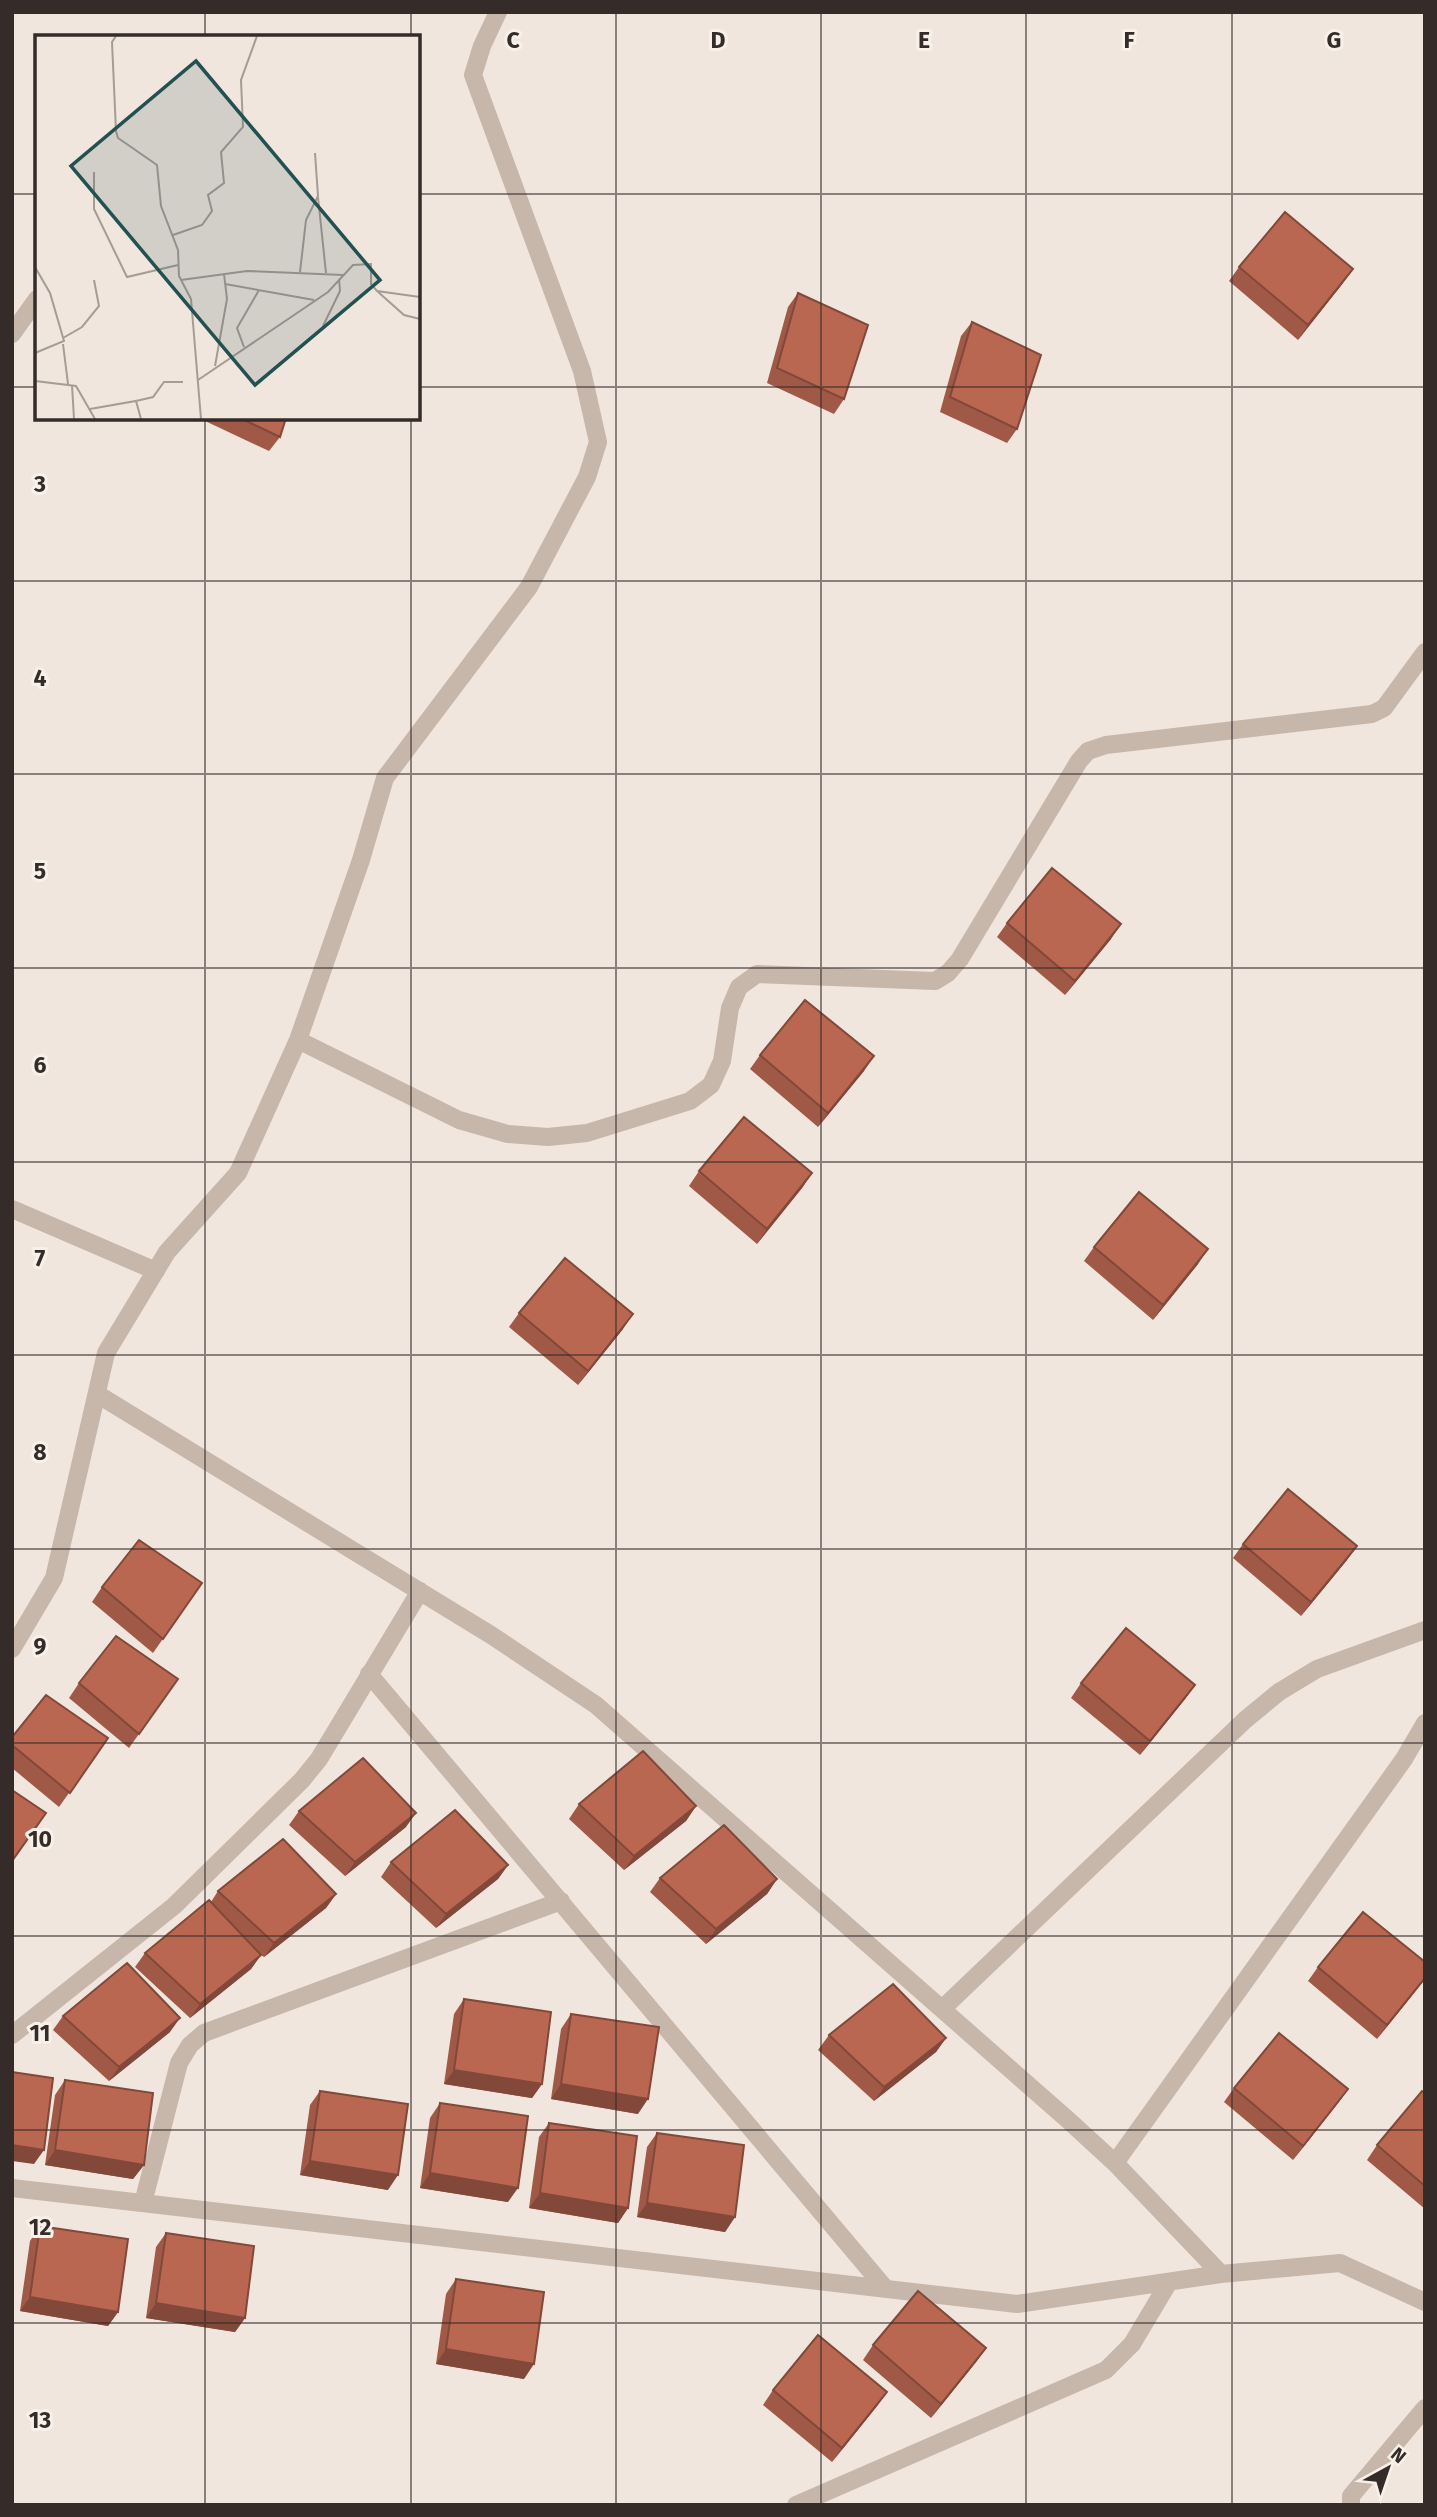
<svg xmlns="http://www.w3.org/2000/svg" width="1437" height="2517" font-family="'Fira Sans',sans-serif">
	<style>
		.lines { fill: none; stroke-linecap: round; stroke-linejoin: round }
		.minor { stroke: #c7b6aa; stroke-width: 18 }
		.wall { fill: #a05946 }
		.shaded-wall { fill: #824839 }
		.building { fill: #ba6751; stroke: #824839; stroke-width: 2 }
		.grid { fill: none; stroke: #352c29; stroke-width: 2; stroke-opacity: 0.55 }
		.inset-road { fill: none; stroke: #a59c95; stroke-width: 2 }
		.view { fill: #235152; fill-opacity: 0.15; stroke: #235152; stroke-width: 3.5 }
		.inset-edge { fill: none; stroke: #352c29; stroke-width: 3.5 }
		.grid-label { font-size: 23px; text-anchor: middle; font-weight: bold; fill: #352c29; stroke: #f8f1e9; stroke-width: 6; stroke-linejoin: round; paint-order: stroke }
	</style>
	<rect width="100%" height="100%" fill="#f0e6dd"/>
	<g class="lines">
		<path class="minor" d="M12,334L37,299
			M298,1040L459,1120L508,1134L548,1137L587,1133L690,1101L711,1085L722,1061L730,1008L739,987L757,974L935,981L948,973L960,959L1079,761L1088,751L1106,745L1372,714L1384,708L1425,652
			M12,1209L156,1271
			M97,1394L491,1635L596,1705L1067,2119L1115,2163L1221,2274
			M12,1649L54,1578L106,1353L167,1252L238,1173L298,1040L361,860L385,778L529,587L587,477L598,442L582,371L473,75L482,46L498,12
			M369,1674L885,2288
			M942,2009L1245,1720L1279,1692L1317,1669L1425,1630
			M12,2035L174,1906L302,1780L319,1759L420,1591
			M1115,2163L1404,1759L1425,1723
			M12,2188L1017,2304L1221,2274L1340,2263L1425,2302
			M143,2203L179,2063L190,2045L204,2033L561,1901
			M796,2505L1106,2370L1132,2344L1169,2282
			M1351,2505V2496L1425,2408"/>
	</g>
	<path class="wall" d="M1239,267L1343,283L1298,340L1229,281Z
		M798,293L844,399L834,414L767,383L788,307Z
		M972,322L1017,429L1007,443L940,412L961,336Z
		M203,418H286L280,437L269,451L203,420Z
		M1007,923L1111,939L1065,995L997,937Z
		M760,1055L864,1071L818,1127L750,1069Z
		M699,1171L812,1173L802,1188L757,1244L689,1186Z
		M1094,1247L1198,1264L1153,1320L1084,1261Z
		M519,1313L623,1329L578,1385L509,1327Z
		M1243,1544L1347,1560L1301,1616L1233,1558Z
		M202,1583L153,1653L92,1602L102,1587Z
		M178,1679L129,1748L69,1698L79,1683Z
		M1081,1683L1195,1685L1185,1699L1140,1755L1071,1698Z
		M12,1737L108,1738L59,1807L12,1768Z
		M579,1804L696,1806L686,1821L624,1870L569,1819Z
		M299,1811L406,1827L345,1876L289,1825Z
		M391,1862L508,1865L498,1879L436,1928L381,1877Z
		M660,1878L777,1879L767,1894L706,1944L650,1892Z
		M218,1891L336,1894L326,1908L264,1957L261,1955L251,1969L190,2018L135,1967L145,1953L211,1902Z
		M1318,1967L1425,1979L1377,2039L1308,1981Z
		M464,1999L542,2084L532,2098L444,2084L454,2014Z
		M571,2014L638,2114L551,2099L561,2029Z
		M63,2016L170,2032L109,2081L53,2030Z
		M829,2035L946,2038L936,2052L874,2101L818,2050Z
		M65,2080L144,2165L133,2179L45,2165L55,2095Z
		M1234,2088L1348,2089L1338,2103L1293,2160L1224,2102Z
		M320,2091L388,2190L300,2175L310,2105Z
		M1425,2093V2209L1367,2160L1377,2145Z
		M440,2103L508,2202L420,2188L430,2118Z
		M549,2123L628,2208L618,2223L529,2208L539,2137Z
		M657,2133L735,2217L725,2232L637,2217L647,2147Z
		M40,2226L118,2312L108,2326L20,2311L30,2241Z
		M166,2233L245,2318L235,2332L146,2318L156,2247Z
		M456,2279L524,2379L436,2364L446,2294Z
		M873,2345L986,2348L976,2362L931,2418L863,2360Z
		M773,2390L887,2392L877,2406L832,2462L763,2405Z"/>
	<path class="shaded-wall" d="M1353,269L1343,283L1298,340L1308,325Z
		M1121,924L1111,939L1065,995L1075,981Z
		M874,1056L864,1071L818,1127L828,1113Z
		M812,1173L802,1188L757,1244L767,1229Z
		M1208,1249L1198,1264L1153,1320L1163,1305Z
		M633,1314L623,1329L578,1385L588,1371Z
		M1357,1546L1347,1560L1301,1616L1311,1602Z
		M1195,1685L1185,1699L1140,1755L1150,1741Z
		M696,1806L686,1821L624,1870L634,1856Z
		M416,1813L406,1827L345,1876L355,1862Z
		M508,1865L498,1879L436,1928L446,1914Z
		M777,1879L767,1894L706,1944L716,1929Z
		M336,1894L326,1908L264,1957L274,1943Z
		M261,1955L251,1969L190,2018L200,2004Z
		M1425,1978L1422,1983L1377,2039L1387,2025Z
		M180,2018L170,2032L109,2081L119,2067Z
		M946,2038L936,2052L874,2101L884,2087Z
		M454,2070L542,2084L532,2098L444,2084Z
		M561,2084L648,2099L638,2114L551,2099Z
		M1348,2089L1338,2103L1293,2160L1303,2146Z
		M12,2145L44,2150L34,2164L12,2161Z
		M55,2150L144,2165L133,2179L45,2165Z
		M310,2161L398,2175L388,2190L300,2175Z
		M430,2173L518,2188L508,2202L420,2188Z
		M540,2193L628,2208L618,2223L529,2208Z
		M647,2203L735,2217L725,2232L637,2217Z
		M30,2297L118,2312L108,2326L20,2311Z
		M156,2303L245,2318L235,2332L146,2318Z
		M986,2348L976,2362L931,2418L941,2404Z
		M446,2349L534,2364L524,2379L436,2364Z
		M887,2392L877,2406L832,2462L842,2448Z"/>
	<path class="building" d="M1285,212L1353,269L1308,325L1239,267Z
		M798,293L868,325L844,399L777,368Z
		M972,322L1041,355L1017,429L950,397Z
		M240,418H286L280,437Z
		M1052,868L1121,924L1075,981L1007,923Z
		M805,1000L874,1056L828,1113L760,1055Z
		M744,1117L812,1173L767,1229L699,1171Z
		M1139,1192L1208,1249L1163,1305L1094,1247Z
		M565,1258L633,1314L588,1371L519,1313Z
		M1288,1489L1357,1546L1311,1602L1243,1544Z
		M139,1540L202,1583L163,1639L102,1587Z
		M1126,1628L1195,1685L1150,1741L1081,1683Z
		M116,1636L178,1679L139,1734L79,1683Z
		M46,1695L108,1738L70,1793L12,1745V1737Z
		M643,1751L696,1806L634,1856L579,1804Z
		M363,1758L416,1813L355,1862L299,1811Z
		M12,1790L46,1813L12,1861Z
		M455,1810L508,1865L446,1914L391,1862Z
		M724,1825L777,1879L716,1929L660,1878Z
		M283,1839L336,1894L274,1943L218,1891Z
		M209,1900L261,1955L200,2004L145,1953Z
		M1363,1912L1425,1962V1978L1387,2025L1318,1967Z
		M127,1963L180,2018L119,2067L63,2016Z
		M893,1984L946,2038L884,2087L829,2035Z
		M464,1999L551,2012L542,2084L454,2070Z
		M571,2014L659,2027L648,2099L561,2084Z
		M1279,2033L1348,2089L1303,2146L1234,2088Z
		M12,2072L53,2078L44,2150L12,2145Z
		M65,2080L153,2093L144,2165L55,2150Z
		M320,2091L408,2104L398,2175L310,2161Z
		M1422,2091L1425,2093V2186L1377,2145Z
		M440,2103L528,2116L518,2188L430,2173Z
		M549,2123L637,2136L628,2208L540,2193Z
		M657,2133L744,2145L735,2217L647,2203Z
		M40,2226L128,2239L118,2312L30,2297Z
		M166,2233L254,2246L245,2318L156,2303Z
		M456,2279L544,2292L534,2364L446,2349Z
		M918,2291L986,2348L941,2404L873,2345Z
		M818,2335L887,2392L842,2448L773,2390Z"/>
	<path class="grid" d="M205,12V37M411,12V37M616,12V2505M821,12V2505M1026,12V2505M1232,12V2505M12,194H37M418,194H1425M12,387H37M418,387H1425M205,418V2505M411,418V2505M12,581H1425M12,774H1425M12,968H1425M12,1162H1425M12,1355H1425M12,1549H1425M12,1743H1425M12,1936H1425M12,2130H1425M12,2323H1425"/>
	<g transform="translate(35 35)">
		<rect width="385" height="385" fill="#f0e6dd"/>
		<path class="inset-road" d="M81,1L77,7L81,96L83,103L122,130L126,171L143,215L144,241L156,264L166,384M59,137V174L92,242L143,230M283,162L291,238M138,200L167,190L177,176L173,160L189,148L186,117L208,92L206,45L222,1M0,232L15,258L29,306L0,318M265,237L271,185L283,161L280,118M146,245L212,236L308,240M190,249L279,265M342,256L369,280L385,284M288,291L305,256L304,244M28,303L47,292L64,271L59,245M28,309L33,349M209,312L202,293L224,255M180,331L192,264L189,239M163,345L293,257L318,230L336,229V249L342,256L385,262M0,346L41,351L60,384M37,350L39,384M101,366L118,362L129,347H148M55,374L101,366L106,384"/>
		<path class="view" d="M161,26L345,245L220,350L36,131Z"/>
		<rect width="385" height="385" class="inset-edge"/>
	</g>
	<g class="grid-label">
		<text x="513" y="48">C</text>
		<text x="718" y="48">D</text>
		<text x="924" y="48">E</text>
		<text x="1129" y="48">F</text>
		<text x="1334" y="48">G</text>
		<text x="40" y="492">3</text>
		<text x="40" y="686">4</text>
		<text x="40" y="879">5</text>
		<text x="40" y="1073">6</text>
		<text x="40" y="1266">7</text>
		<text x="40" y="1460">8</text>
		<text x="40" y="1654">9</text>
		<text x="40" y="1847">10</text>
		<text x="40" y="2041">11</text>
		<text x="40" y="2235">12</text>
		<text x="40" y="2428">13</text>
	</g>
	<rect width="1437" height="2517" fill="none" stroke="#352c29" stroke-width="28"/>
	<g transform="translate(1388 2468) rotate(40)" stroke="#f8f1e9" stroke-width="5" paint-order="stroke">
	<path d="M0-5L12 26L0 18L-12 26Z" fill="#352c29"/>
	<text y="-10" font-size="19" font-weight="bold" text-anchor="middle" fill="#352c29">N</text>
	</g>
</svg>
